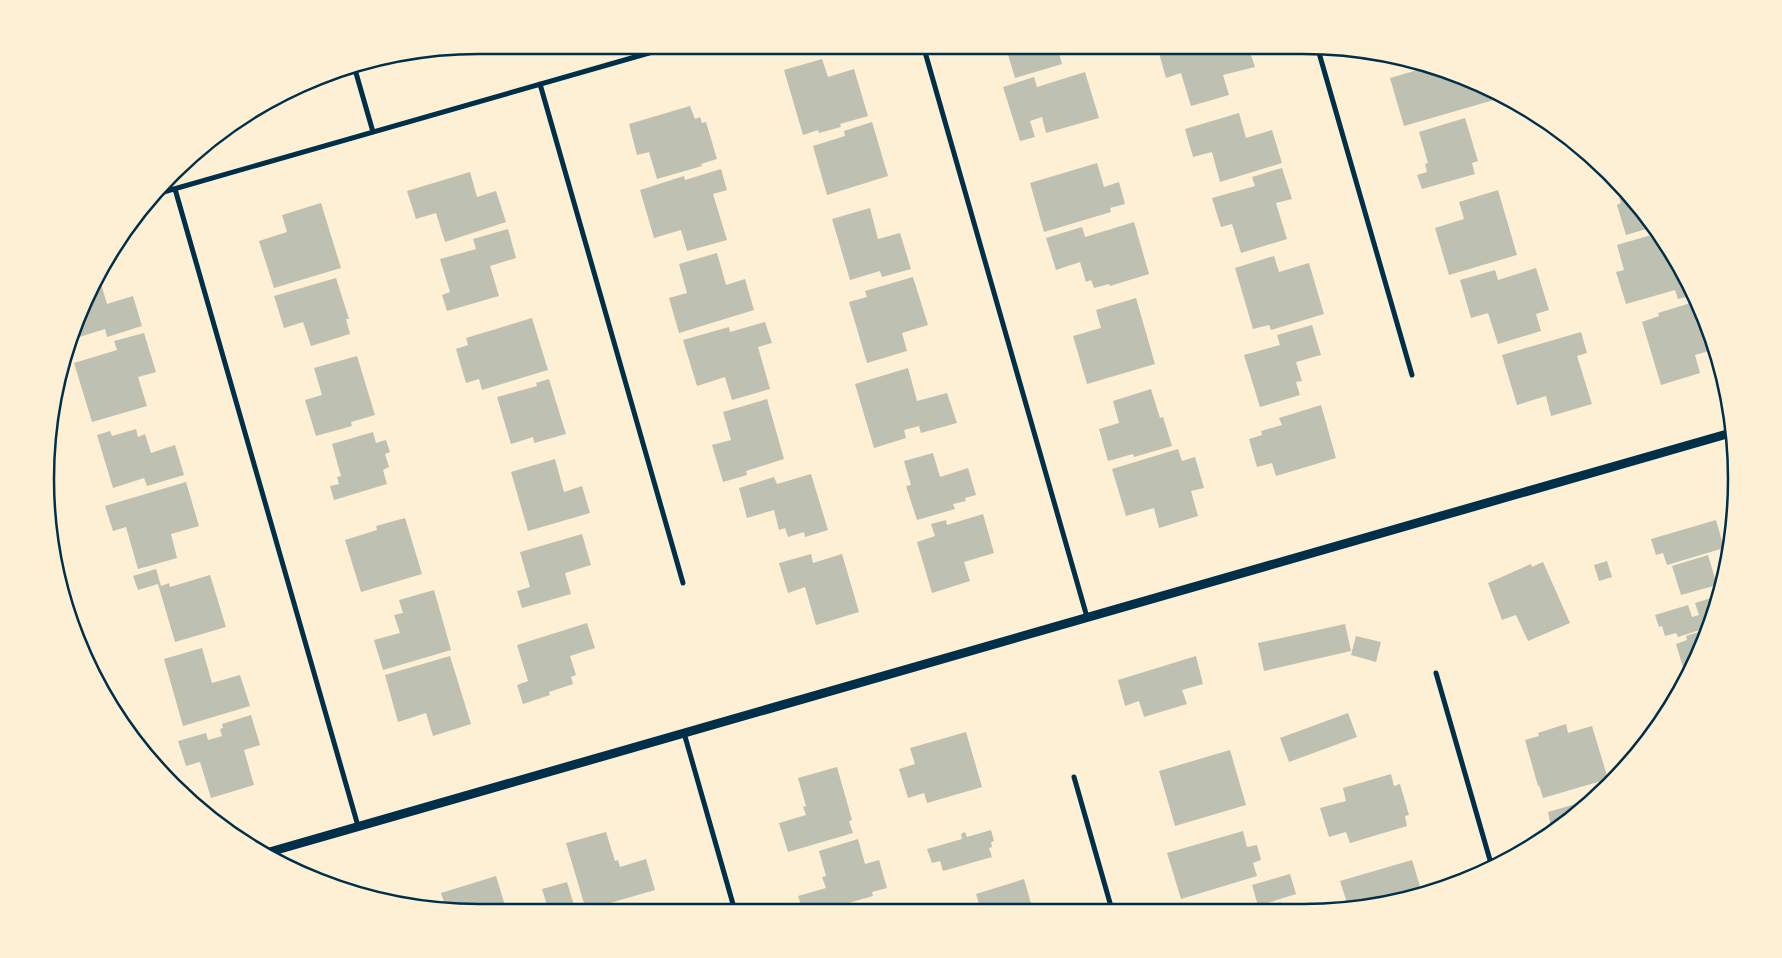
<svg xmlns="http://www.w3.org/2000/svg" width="1782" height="958" font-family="Lato,sans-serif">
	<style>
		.building { fill: #bec0b2 }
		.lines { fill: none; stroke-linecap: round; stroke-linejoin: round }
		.minor { stroke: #003049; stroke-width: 5 }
		.tertiary { stroke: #003049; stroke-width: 9 }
		.rim { fill: none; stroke: #003049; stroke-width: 2.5 }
	</style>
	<rect width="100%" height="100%" fill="#fdf0d5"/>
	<path class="building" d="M1003,46H1057L1062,64L1015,78L1006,48L1004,49Z
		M1157,46H1248L1255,67L1223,75L1229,95L1191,106L1181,73L1166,78Z
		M822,59L828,77L854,69L868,116L840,124L841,127L819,133L818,130L803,135L784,70Z
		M1419,61L1490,88L1494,100L1404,126L1390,78L1421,69Z
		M1085,72L1099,118L1046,133L1042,117L1030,121L1035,137L1020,141L1003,87L1034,77L1037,87Z
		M690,106L695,119L700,117L702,123L706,122L717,159L701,164L702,166L657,179L649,152L637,155L629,124Z
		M1239,113L1246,138L1272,130L1282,163L1220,182L1212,152L1193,157L1185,129Z
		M1465,118L1478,161L1472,163L1475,174L1422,189L1417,175L1427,172L1425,164L1428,163L1419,132Z
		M872,122L888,176L827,195L813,146L845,136L844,131Z
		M1097,163L1104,187L1119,182L1125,204L1110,208L1111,212L1044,232L1030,183Z
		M1282,168L1292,199L1276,203L1287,239L1241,253L1232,224L1221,227L1212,198L1255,186L1252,177Z
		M721,169L727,190L713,194L727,240L687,251L681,230L654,238L640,190L684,176L685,180Z
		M470,172L477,197L496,191L506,222L445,242L436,213L416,219L407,191Z
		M1613,177L1629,193L1653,227L1626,235L1617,205L1621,203Z
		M1498,190L1517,255L1449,275L1435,228L1464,219L1459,202Z
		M321,203L341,268L274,288L259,241L287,232L282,215Z
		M870,208L878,239L900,233L911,269L882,277L880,271L850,280L832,219Z
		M1134,222L1149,274L1110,286L1109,284L1094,288L1091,280L1086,282L1080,262L1056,270L1046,238L1082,227L1085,237Z
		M508,229L516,258L490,266L499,296L447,311L442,295L450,292L440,259L476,249L473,239Z
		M1658,233L1679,262L1694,295L1678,299L1675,290L1626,304L1616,272L1624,270L1617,245Z
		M717,253L726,285L745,279L754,310L679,333L669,298L687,293L679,264Z
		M1274,256L1279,272L1309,263L1324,314L1271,330L1269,325L1253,329L1235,268Z
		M1536,268L1549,310L1536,314L1541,331L1498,344L1488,313L1471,318L1460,280L1495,270L1498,280Z
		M913,277L928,325L902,333L907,351L867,363L849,302L867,297L865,291Z
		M336,278L349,319H346L350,334L311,346L303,322L284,328L274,296Z
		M101,284L107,304L133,296L142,326L107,337L105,329L73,339L97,285Z
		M1136,298L1155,364L1087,384L1073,336L1101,328L1096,310Z
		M1697,301L1714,340L1716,349L1695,355L1700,373L1661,385L1642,322L1659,316L1658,313Z
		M532,318L548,370L482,390L479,379L466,383L456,349L468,345L466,338Z
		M765,322L772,343L758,347L770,389L732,400L725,377L697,386L683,340L729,327L730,332Z
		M1312,325L1321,355L1296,362L1302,381L1296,382L1300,395L1260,407L1244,355L1280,345L1277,335Z
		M1581,332L1587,353L1577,356L1592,404L1551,416L1546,396L1517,405L1502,355Z
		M144,333L156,372L138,377L147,406L92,422L74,363L117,350L114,341Z
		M357,356L375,415L351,422L352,426L316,436L305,400L322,395L314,368Z
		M908,368L917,401L947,393L957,423L921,433L919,426L904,430L906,438L874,448L855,384Z
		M549,379L566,434L534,443L533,437L511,444L497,397L537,386L536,383Z
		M1151,389L1160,418L1163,417L1172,446L1134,457L1133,454L1108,461L1099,429L1119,423L1113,401Z
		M767,399L784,459L746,471L747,475L723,482L712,445L731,440L723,412Z
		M1321,405L1336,458L1276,476L1272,463L1257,467L1249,439L1262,435L1261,431L1282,425L1279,418Z
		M136,429L138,437L145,434L151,453L175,445L184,475L147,486L144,478L113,488L97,435L110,431L112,436Z
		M373,432L376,443L386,440L390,452L385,454L389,467L383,470L387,484L334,500L330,486L339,484L337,477L341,476L332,444Z
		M1178,449L1182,461L1195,457L1204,488L1191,491L1198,516L1159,528L1154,508L1126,516L1112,469Z
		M933,453L940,477L968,468L976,495L965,498L966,501L953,504L955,509L917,520L906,486L911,485L904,461Z
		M555,459L564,492L582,486L590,513L528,531L511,472Z
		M811,474L828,530L805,537L804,532L788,537L785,528L779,530L774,510L747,518L739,488L774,477L777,484Z
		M186,482L199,526L171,534L177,558L138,569L126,527L113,531L105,506Z
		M983,514L994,553L964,562L970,581L932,593L917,542L935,536L931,524L946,520L947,525Z
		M405,518L422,574L361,592L345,540L377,530L376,526Z
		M1716,520L1724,548L1667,565L1663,553L1656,555L1651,539Z
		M582,534L591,565L565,573L571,594L522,608L517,591L530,587L520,552Z
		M811,554L813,563L842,554L859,612L816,625L805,587L788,593L779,563Z
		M1708,555L1717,585L1681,595L1672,566Z
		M1607,561L1612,577L1599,581L1594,565Z
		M1543,562L1570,623L1528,641L1516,615L1502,620L1488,583L1531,564L1532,567Z
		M156,569L161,586L169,583L170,587L210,575L226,627L175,642L158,584L138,590L133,576Z
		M434,590L451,650L383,670L374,640L400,633L394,615L403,613L399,600Z
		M1721,595L1709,627L1678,637L1676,633L1665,636L1662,626L1659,627L1655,615L1688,605L1692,617L1699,615L1695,603Z
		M587,623L595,648L570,656L576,675L571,677L573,684L549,692L550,695L523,704L517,685L528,681L517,645Z
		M1345,624L1351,651L1264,671L1258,643Z
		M1708,629L1692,671L1685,674L1676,644L1687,640L1686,636Z
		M1356,636L1381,642L1376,662L1351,655Z
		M202,648L212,683L240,675L250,706L183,726L164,659Z
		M450,656L471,724L433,736L426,713L398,722L385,675Z
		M1196,656L1203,684L1182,690L1187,704L1144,717L1139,701L1125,706L1118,680Z
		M1348,713L1357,737L1289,762L1280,738Z
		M251,715L260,745L244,750L254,785L211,798L200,762L186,766L178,741L206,733L208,740L222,736L220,729L223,728L222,724Z
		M1566,724L1568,733L1592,726L1608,779L1543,798L1539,785L1538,786L1525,740L1539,736L1538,733Z
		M966,732L982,787L927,803L924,793L908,798L899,769L915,764L910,748Z
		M1230,750L1246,805L1175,826L1159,771Z
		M837,767L852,820L849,821L853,833L788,852L779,823L806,815L803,807L806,806L798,778Z
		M1391,774L1394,786L1400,784L1409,815L1405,816L1407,826L1350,843L1346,832L1329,837L1320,808L1346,801L1343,788Z
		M1593,799L1567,823L1552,832L1548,812Z
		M991,830L994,841L991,842L992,847L989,848L992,857L943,871L940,861L932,863L927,849L962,839L961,834L965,832L967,837Z
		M1243,831L1247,847L1257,845L1261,860L1253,863L1257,876L1181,899L1167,853Z
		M606,832L615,861L618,860L620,867L646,859L655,890L586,910L566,843Z
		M858,839L865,864L879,860L887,888L872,892L873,896L838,906L839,911H803L798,896L826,888L822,877L826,876L819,851Z
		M1412,860L1422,893L1360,909H1349L1340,881Z
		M1290,874L1296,894L1258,906L1252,885Z
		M496,876L507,912L447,911L441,893Z
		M1024,879L1033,910H960L979,904L976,894Z
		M567,882L576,912H549L542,889Z
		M1281,902L1283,909L1257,910V909Z
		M1232,903L1234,910H1213V909Z
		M627,905L628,912H607V911Z"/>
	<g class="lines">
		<path class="minor" d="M923,45L1087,617
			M1317,46L1412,375
			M354,66L373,132
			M540,84L683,583
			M175,189L358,826
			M160,193L677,45
			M1436,673L1492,867
			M684,733L735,911
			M1074,777L1112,910"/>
		<path class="tertiary" d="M266,853L1734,432"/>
	</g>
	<path d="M0 0H1782V958H0ZM479 54H1303A425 425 0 0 1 1728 479V479A425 425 0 0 1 1303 904H479A425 425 0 0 1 54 479V479A425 425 0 0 1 479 54Z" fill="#fdf0d5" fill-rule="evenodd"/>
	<path class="rim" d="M479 54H1303A425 425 0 0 1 1728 479V479A425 425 0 0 1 1303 904H479A425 425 0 0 1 54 479V479A425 425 0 0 1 479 54Z"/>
</svg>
